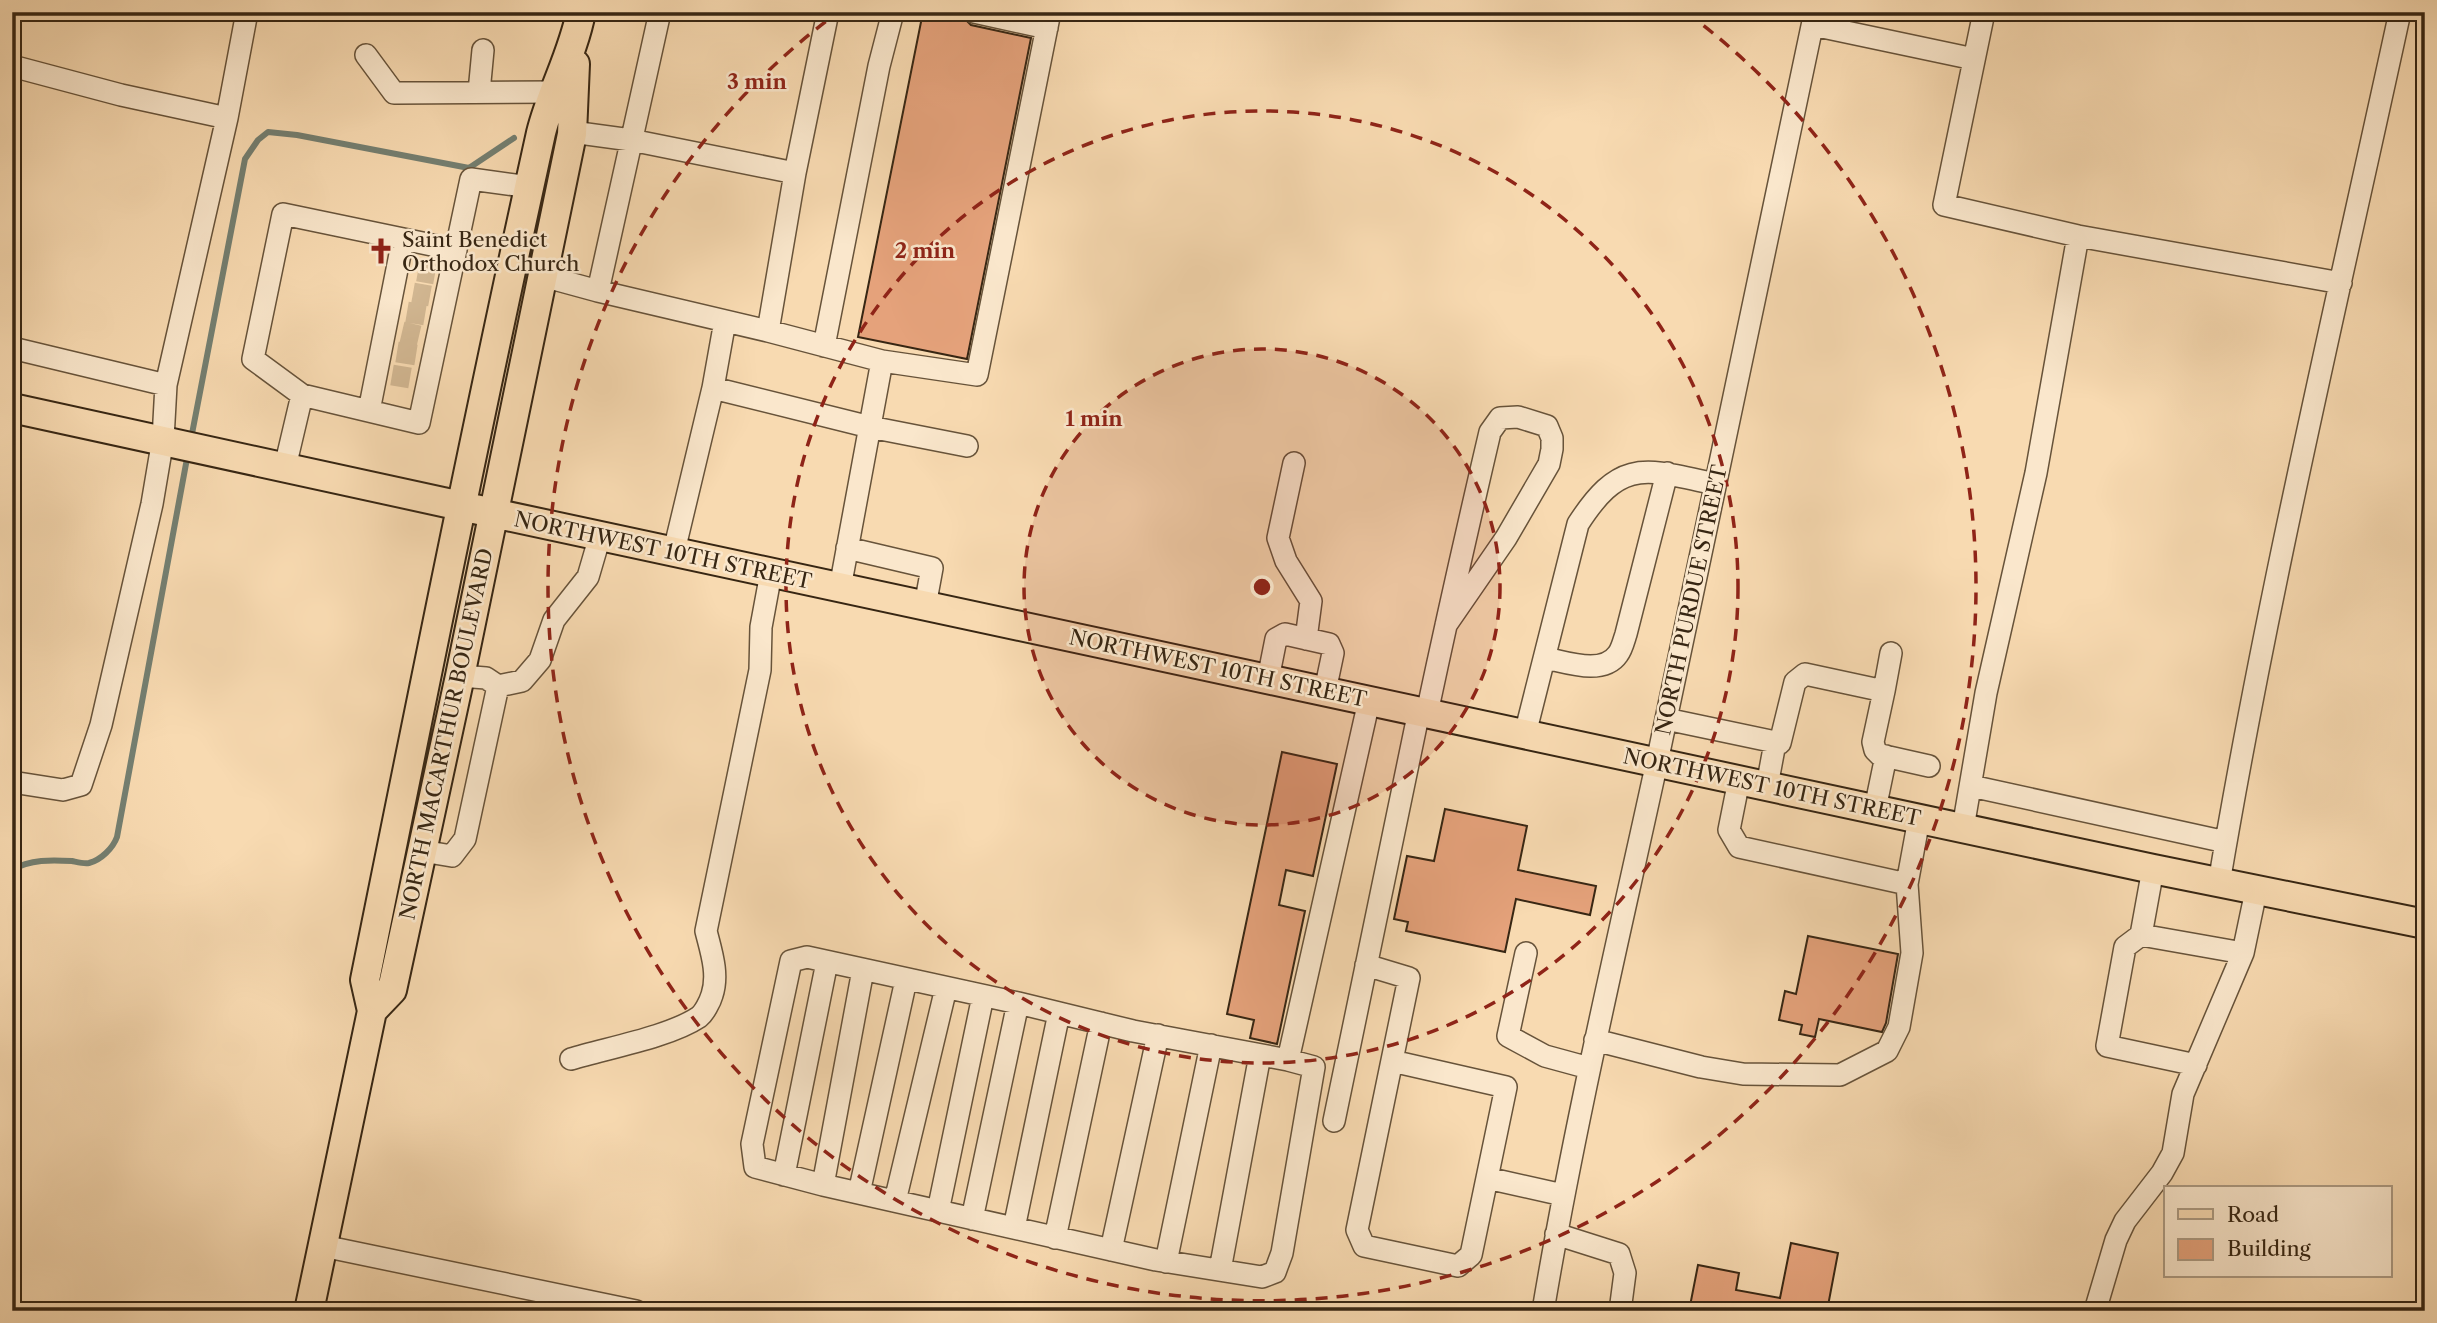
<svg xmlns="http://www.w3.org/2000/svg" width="2437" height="1323" font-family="'Libre Caslon Text',serif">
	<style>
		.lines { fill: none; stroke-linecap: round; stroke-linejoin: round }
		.stream { stroke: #747f71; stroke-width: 6 }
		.building { fill: #e5a27b; stroke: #372613; stroke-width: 2 }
		.minor-tunnel { stroke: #d1b691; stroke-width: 21; stroke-dasharray: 21 10; stroke-linecap: butt }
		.minor-casing { stroke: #67533a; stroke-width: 24 }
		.major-casing { stroke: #372613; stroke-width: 32 }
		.minor { stroke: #fae7cc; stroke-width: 21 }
		.major { stroke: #f8dab1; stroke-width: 28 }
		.ring { fill: none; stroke: #8f2418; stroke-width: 3.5; stroke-dasharray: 12 9 }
		.labels { text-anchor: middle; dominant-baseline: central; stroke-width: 5; stroke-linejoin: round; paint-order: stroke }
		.poi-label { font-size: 21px; fill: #372613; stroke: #fae7cc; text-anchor: start }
		.street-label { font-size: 21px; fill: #372613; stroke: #fae7cc }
		.centre { fill: #8f2418; stroke: #fae7cc; stroke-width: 3.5 }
		.ring-label { font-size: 21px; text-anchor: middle; font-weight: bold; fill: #8f2418; stroke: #fae7cc; stroke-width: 5; stroke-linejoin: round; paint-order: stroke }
	</style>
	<rect width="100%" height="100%" fill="#f8dab1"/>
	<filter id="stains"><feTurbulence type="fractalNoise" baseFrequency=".00286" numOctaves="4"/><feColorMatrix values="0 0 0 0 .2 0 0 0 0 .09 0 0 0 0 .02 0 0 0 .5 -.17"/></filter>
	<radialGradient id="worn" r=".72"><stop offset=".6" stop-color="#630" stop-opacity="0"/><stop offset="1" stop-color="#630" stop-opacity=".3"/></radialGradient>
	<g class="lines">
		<path class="stream" d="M191,439L245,159L258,140L268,132L297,135L469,168L514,138
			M12,870C30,859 52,860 72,861C77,862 84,864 89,863C101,860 113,848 117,837L188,453
			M12,1128V1144"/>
	</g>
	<path class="building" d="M923,12H942L962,16L971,25L1031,38L967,359L858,337Z
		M1282,752L1337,764L1313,876L1286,870L1279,905L1305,911L1277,1044L1250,1038L1254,1020L1227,1014Z
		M1445,809L1527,826L1518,870L1596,886L1590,915L1516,899L1505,952L1406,931L1408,922L1394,919L1407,856L1434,861Z
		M1808,936L1898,954L1886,1023L1882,1032L1819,1019L1815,1037L1800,1034L1802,1025L1779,1020L1785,991L1796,994Z
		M1791,1243L1838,1253L1827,1311H1689L1698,1265L1739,1273L1736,1290L1780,1298Z"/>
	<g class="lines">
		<path class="minor-tunnel" d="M418,271L435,274
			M413,293L430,296
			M407,312L425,315
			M402,332L419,336
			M397,352L416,355
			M392,375L410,378"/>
		<g class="minor-casing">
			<path id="minor" d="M660,12L598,291L768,331L882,361L977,375L1050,12
				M974,12L1047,28
				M1984,12L1944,205L2078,236L2341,283
				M1813,25L1974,59
				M366,55L394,93L556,92
				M12,66L121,95L227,118
				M479,92L483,50
				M572,132L631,140L795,173
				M543,276L598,291
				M725,321L713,388L870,427L967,446
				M768,331L795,173L828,12
				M824,346L879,66L893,12
				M12,348L166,385
				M302,395L253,359L283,214L456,250
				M369,411L403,239
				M1294,463L1278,538L1286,561L1311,601L1306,639
				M285,467L302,395L419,423L471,179L530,187
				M847,548L932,568L925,606
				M674,551L713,388
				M840,588L882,361
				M1545,658C1566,662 1603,676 1618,654C1622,649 1624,640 1626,634L1667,473
				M1268,679L1276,639L1285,634L1329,644L1333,653L1325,691
				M498,686L522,681L540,660L554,620L588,577L600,536
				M1884,691L1891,653
				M1427,713C1447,619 1468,526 1490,432L1500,418L1518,417L1547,426L1552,438V449L1549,464L1506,538L1446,625
				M1666,719L1780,743L1795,682L1805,674L1884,691L1873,742L1875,750L1880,755L1929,766
				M1525,734L1578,524C1621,457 1645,469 1715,484
				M1739,780L1729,830L1739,847L1907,884
				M12,782L63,790L81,785L101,725L152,504L163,439L166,385L227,118L247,12
				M1767,786L1775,743
				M1971,786L2226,842
				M1875,809L1886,756
				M1963,828L1986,693L2036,473L2078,236
				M422,851L452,856L465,839L498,686L486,678L460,676
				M2153,869L2141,935L2243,953L2256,891
				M2219,883C2268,591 2337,302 2400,12
				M2141,935L2125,947L2107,1046L2196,1065
				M1526,953L1508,1036L1545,1056L1589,1068
				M807,957L1018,1003L1133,1031L1288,1060L1314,1067L1282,1253L1275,1272L1262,1277L1156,1260L823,1185L755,1167L752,1144L791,961Z
				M1366,965L1409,978L1357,1230L1364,1246L1458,1266L1471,1255L1506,1087L1392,1061
				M1595,1040L1701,1067L1743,1074L1840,1075L1887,1051L1899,1027L1912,953L1907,884L1919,819
				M571,1059C607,1048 669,1037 699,1017C704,1013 710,1002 712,995C719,974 711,951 706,931L760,670L761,627L771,573
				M1288,1060L1369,701
				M1334,1121L1419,711
				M784,1175L827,962
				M1487,1178L1563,1195
				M823,1185L863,970
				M859,1193L906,980
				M895,1201L946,988
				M938,1211L983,996
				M972,1219L1018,1003
				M1014,1228L1059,1013
				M1556,1234L1619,1254L1625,1273L1620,1311
				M1055,1238L1101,1023
				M323,1246L636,1311
				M1111,1250L1158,1035
				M1166,1262L1211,1045
				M1220,1270L1260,1055
				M1543,1311C1574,1126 1617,945 1657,762C1710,513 1762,262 1815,12
				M2095,1311L2116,1240L2125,1221L2162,1173L2173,1153L2183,1094L2243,953"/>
		</g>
		<g class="major-casing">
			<path id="major" d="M12,408L493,513L2153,869L2425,924
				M372,1011L392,990L460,676L572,134L575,64
				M309,1311L372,1011L365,980C422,697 479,414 541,133C551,92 573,54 581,12"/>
		</g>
		<use href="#minor" class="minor"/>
		<use href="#major" class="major"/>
	</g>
	<circle cx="1262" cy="587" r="238" fill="#8f2418" fill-opacity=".12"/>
	<g class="ring">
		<circle cx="1262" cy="587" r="238"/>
		<circle cx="1262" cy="587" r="476"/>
		<path d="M1687 13A714 714 0 1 1 837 13"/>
	</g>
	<defs>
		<g id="church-bare" transform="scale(2.1)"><path d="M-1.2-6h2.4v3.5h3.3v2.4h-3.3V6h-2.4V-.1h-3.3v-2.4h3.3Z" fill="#8f2418" stroke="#fae7cc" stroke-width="2.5" paint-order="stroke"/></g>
	</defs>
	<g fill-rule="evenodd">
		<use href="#church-bare" x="381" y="251"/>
	</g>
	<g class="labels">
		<g class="poi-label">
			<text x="402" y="239">Saint Benedict<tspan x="402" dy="24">Orthodox Church</tspan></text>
		</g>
		<g class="street-label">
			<text transform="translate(663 550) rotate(12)">NORTHWEST 10TH STREET</text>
			<text transform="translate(1691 600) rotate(-78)">NORTH PURDUE STREET</text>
			<text transform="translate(1218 668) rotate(12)">NORTHWEST 10TH STREET</text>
			<text transform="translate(446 734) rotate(-78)">NORTH MACARTHUR BOULEVARD</text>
			<text transform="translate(1772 787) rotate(12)">NORTHWEST 10TH STREET</text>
		</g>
	</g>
	<circle cx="1262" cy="587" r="10" class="centre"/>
	<g class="ring-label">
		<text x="757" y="89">3 min</text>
		<text x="925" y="258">2 min</text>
		<text x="1094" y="426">1 min</text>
	</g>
	<rect width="2437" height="1323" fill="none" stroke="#f8dab1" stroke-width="42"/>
	<rect x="14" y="14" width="2409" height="1295" fill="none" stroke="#372613" stroke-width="3.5"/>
	<rect x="21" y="21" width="2395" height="1281" fill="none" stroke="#372613" stroke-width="2"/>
	<rect x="2164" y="1186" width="228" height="91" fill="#fae7cc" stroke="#ac9a82" stroke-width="2"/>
	<rect x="2178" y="1209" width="35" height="10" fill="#f8dab1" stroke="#ac9a82" stroke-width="2"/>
	<text x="2227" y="1222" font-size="21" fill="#372613">Road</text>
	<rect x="2178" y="1239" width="35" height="21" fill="#e5a27b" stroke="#ac9a82" stroke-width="2"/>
	<text x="2227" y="1256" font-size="21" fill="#372613">Building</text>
	<rect width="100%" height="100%" filter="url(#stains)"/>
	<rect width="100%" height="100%" fill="url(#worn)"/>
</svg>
